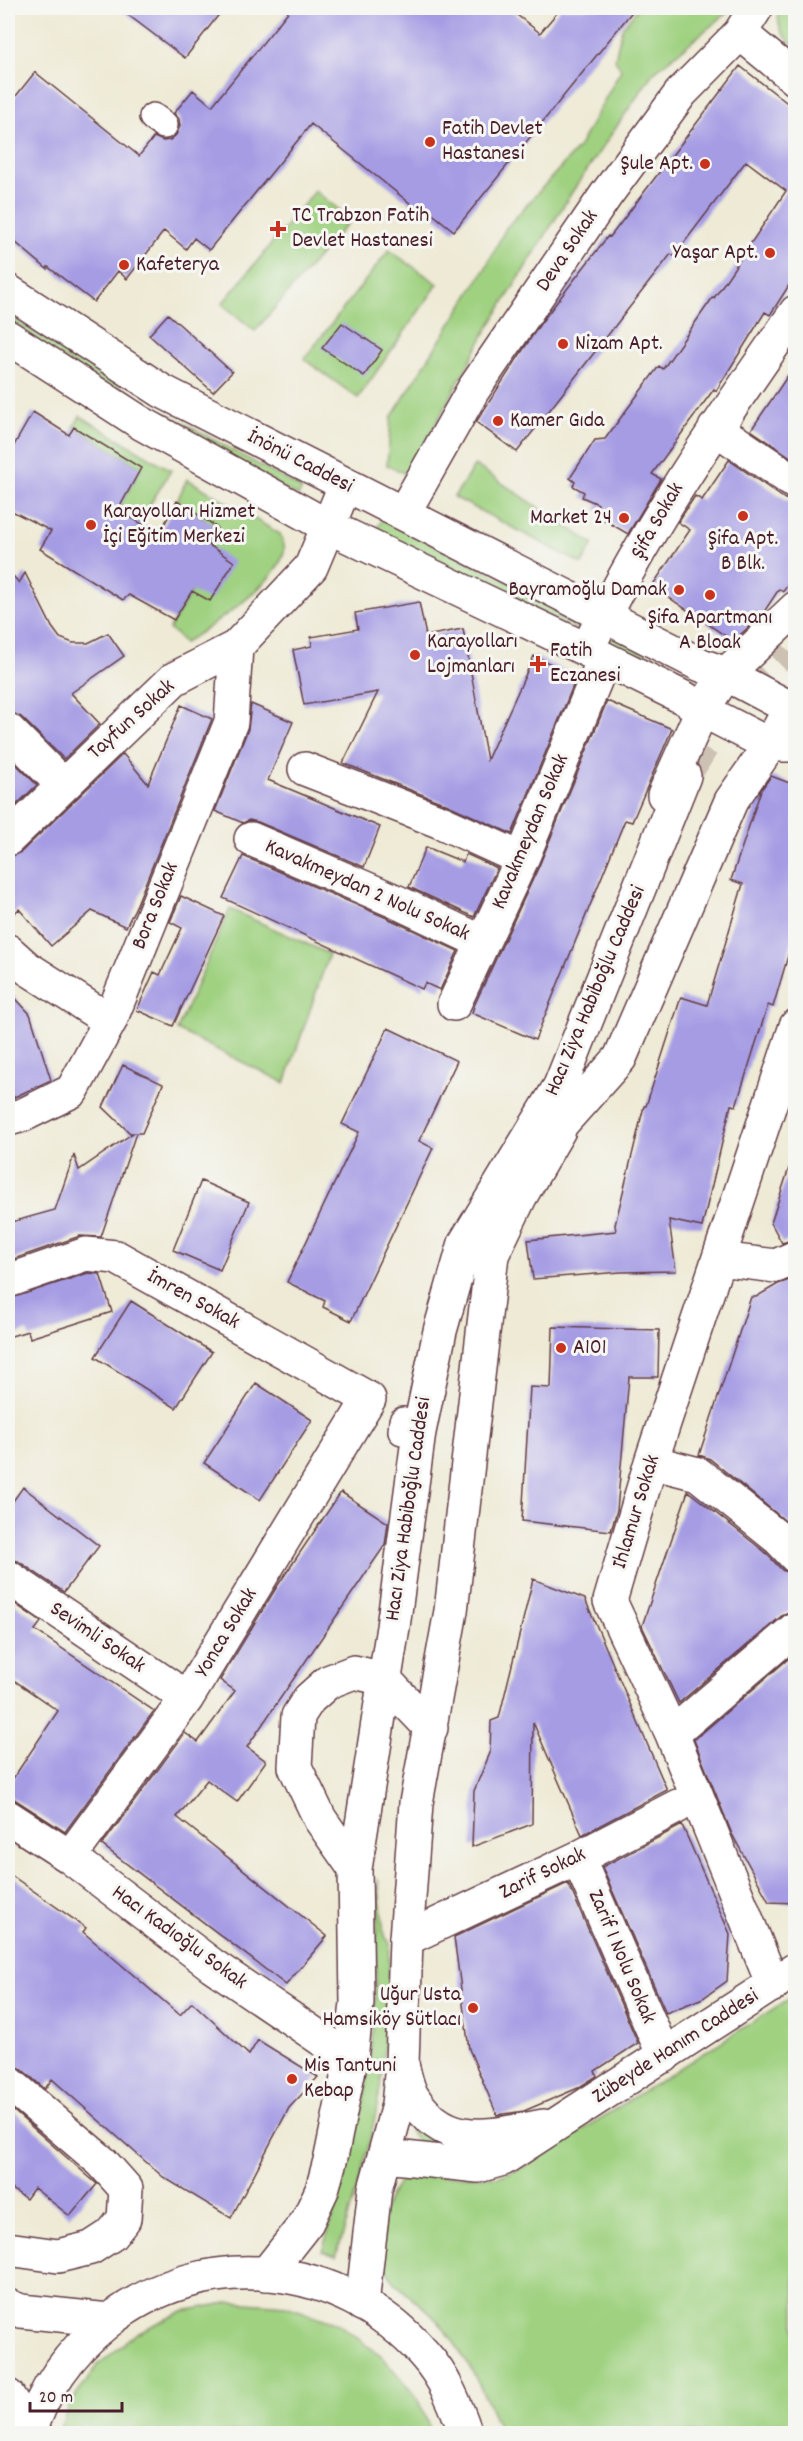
<svg xmlns="http://www.w3.org/2000/svg" width="803" height="2441" font-family="Dekko,sans-serif">
	<style>
		.green { fill: #9fd180; stroke: #747856; stroke-width: 1.5 }
		.building { fill: #a69ce4 }
		.lines { fill: none; stroke-linecap: round; stroke-linejoin: round }
		.secondary-tunnel { stroke: #cdc1b3; stroke-width: 33; stroke-dasharray: 33 16; stroke-linecap: butt }
		.pedestrian-casing { stroke: #633d44; stroke-width: 30 }
		.minor-casing { stroke: #633d44; stroke-width: 36 }
		.tertiary-casing { stroke: #633d44; stroke-width: 36 }
		.secondary-casing { stroke: #633d44; stroke-width: 36 }
		.primary-casing { stroke: #633d44; stroke-width: 36 }
		.pedestrian { stroke: #fff; stroke-width: 27 }
		.minor { stroke: #fff; stroke-width: 33 }
		.tertiary { stroke: #fff; stroke-width: 33 }
		.secondary { stroke: #fff; stroke-width: 33 }
		.primary { stroke: #fff; stroke-width: 33 }
		.poi-dot { fill: #c8321e; stroke: #f6f6f2; stroke-width: 2 }
		.labels { text-anchor: middle; dominant-baseline: central; stroke-width: 6; stroke-linejoin: round; paint-order: stroke }
		.poi-label { font-size: 22px; fill: #4a1f2b; stroke: #f6f6f2; text-anchor: start }
		.street-label { font-size: 22px; fill: #4a1f2b; stroke: #f6f6f2 }
	</style>
	<rect width="100%" height="100%" fill="#f6f6f2"/>
	<filter id="ink" filterUnits="userSpaceOnUse"><feTurbulence type="fractalNoise" baseFrequency=".0167" numOctaves="2"/><feDisplacementMap in="SourceGraphic" scale="12" xChannelSelector="R" yChannelSelector="G"/><feConvolveMatrix kernelMatrix="1 2 1 2 8 2 1 2 1" color-interpolation-filters="sRGB"/></filter>
	<filter id="wash" filterUnits="userSpaceOnUse"><feTurbulence type="fractalNoise" baseFrequency=".008" numOctaves="4" result="noise"/><feDisplacementMap in="SourceGraphic" scale="24" xChannelSelector="R" yChannelSelector="G"/><feGaussianBlur stdDeviation="1.35" result="paint"/><feColorMatrix in="noise" values="0 0 0 0 0 0 0 0 0 0 0 0 0 0 0 0 0 1.4 0 .05"/><feComposite in="paint" operator="in"/></filter>
	<g filter="url(#wash)">
		<rect width="100%" height="100%" fill="#eeead5"/>
		<path class="green" d="M638,8H733L653,73L572,192L485,333L408,475L387,465L391,418L485,269L506,228L578,148L621,70L615,59L622,28Z
			M779,8H791L795,15V47C782,35 776,26 779,8Z
			M315,191L351,219L255,331L222,304Z
			M389,250L438,284L358,398L304,359Z
			M8,315L136,396L133,402L8,324Z
			M164,412L302,489L298,496L160,420Z
			M80,416L171,470L139,523L118,510L141,468L74,427Z
			M475,465L593,544L582,564L454,497Z
			M187,479L280,534C282,540 286,547 284,552C277,584 211,626 184,643L178,636L169,629L192,591L217,527L177,501Z
			M382,519L586,621L581,631L375,533Z
			M609,634L709,688L707,695L603,644Z
			M230,909L329,954L285,1083L177,1030Z
			M378,1879L384,1935L390,1943C387,1994 387,2045 379,2095C370,2150 353,2203 336,2256L322,2251C338,2199 356,2147 365,2093C377,2023 377,1951 378,1879Z
			M795,1995V2433H501C486,2396 469,2360 444,2329C410,2284 373,2291 382,2221C385,2202 393,2185 409,2175L497,2177L524,2167Z
			M417,2120L453,2146L428,2150L418,2142L409,2131Z
			M232,2302L286,2306L338,2324L382,2356L417,2398L432,2433H58L70,2404L99,2364L137,2333L183,2311Z"/>
		<g id="blocks">
			<path class="building" d="M119,8H224L185,58Z
				M291,8H508L540,33L561,8H635L454,231L430,212L426,216L311,124L209,250L194,238L186,249L164,231L127,279L118,271L94,302L48,267L47,269L8,236V106L35,72L139,156L154,137L163,141L170,140L176,135L180,126L179,119L174,113L193,90L212,106Z
				M740,66L795,109V276L770,315L765,312L716,391L714,389L652,474L661,479L628,534L604,520L606,516L596,509L598,504L582,497L584,492L573,486L575,482L570,478L595,440L605,439L659,366L663,369L713,297L714,298L786,191L746,161L674,256L671,254L517,452L476,422L540,324L608,236L610,237Z
				M168,314L232,372L213,392L149,335Z
				M342,323L382,350L364,376L322,348Z
				M795,365V460L751,430Z
				M33,412L69,435L74,427L141,468L118,510L159,534L177,501L217,527L209,545L234,562L210,601L192,591L174,620L129,595L123,600L40,549L51,531L8,509V456Z
				M729,460L785,499L795,502V573L783,592L779,589L762,615L733,641L652,586L690,530L678,522L695,496L702,500Z
				M8,570L19,583L25,573L52,627L60,638L73,643H88L108,633L124,656L71,693L100,724L64,759L21,717L8,712Z
				M419,602L426,636L463,629L487,760L534,656L577,676L512,834L448,805L343,763L378,692L304,705L293,650L312,646L311,637L358,629L355,613Z
				M607,701L672,729L632,822L625,820L535,1040L472,1013L474,1006L539,866Z
				M251,704L293,722L268,780L380,827L364,867L258,822L249,820L243,823L215,811L248,729Z
				M181,705L212,719L137,904L126,927L92,911L51,946L19,909L8,919V857L21,852L123,754L148,784Z
				M8,756L37,785L8,813Z
				M771,776L795,785V932L773,1007L768,1005L736,1106L731,1105L702,1227L669,1220L676,1271L621,1272L533,1279L528,1240L616,1231L615,1225L644,1106H646L681,997L707,1005L743,884L731,880L761,790Z
				M426,847L463,862L466,854L497,868L474,917L409,887Z
				M243,856L387,918L458,951L440,990L425,983L422,989L223,898Z
				M181,896L224,916L173,1026L137,1010L154,972L160,975L182,928L170,922Z
				M8,990L30,1014L51,1080L8,1100Z
				M388,1028L457,1061L419,1141L433,1148L351,1321L323,1307L325,1301L287,1282L359,1132L342,1124Z
				M123,1065L163,1084L142,1133H136L101,1237L80,1236L8,1261V1223L55,1210L74,1155L79,1170L133,1133H130L103,1107Z
				M791,1162L795,1163V1239L782,1243L771,1223Z
				M201,1181L249,1202L220,1270L173,1250Z
				M88,1273L100,1274L112,1312L30,1338L28,1331L8,1337V1299Z
				M795,1278V1529L710,1459L699,1455L751,1297H756L778,1284Z
				M131,1301L212,1352L176,1408L95,1357Z
				M553,1327L659,1330L658,1377H629L617,1510L611,1531L522,1521L530,1387L551,1388Z
				M256,1383L312,1420L260,1500L204,1463Z
				M23,1487L99,1546L64,1592L18,1561L8,1559V1508Z
				M688,1491L765,1552L782,1570L795,1575V1610L784,1614L679,1703L642,1626Z
				M341,1492L388,1523L385,1545L247,1747L266,1761L237,1802L207,1780L177,1817L327,1936L286,1985L102,1845L185,1733L198,1742L235,1691L220,1680L276,1588Z
				M533,1579L585,1599L667,1790L582,1835L533,1722L532,1824L472,1847L474,1791L490,1753L491,1721L499,1718Z
				M8,1599L41,1622L35,1630L154,1711L65,1832L8,1795V1786L58,1711L8,1676Z
				M795,1653V1903L769,1902L732,1834L694,1740Z
				M682,1825L730,1934L727,1981L703,1998L666,2013L602,1867Z
				M8,1873L86,1928L83,1932L180,2015L192,2002L249,2055L258,2040L318,2077L289,2108L231,2218L163,2177L52,2079L45,2089L20,2068L8,2064Z
				M568,1883L638,2043L595,2071L597,2076L578,2088L524,2111L497,2115L469,2049L454,1937Z
				M8,2106L97,2184L70,2216L34,2188L26,2199L8,2186Z"/>
		</g>
	</g>
	<g filter="url(#ink)">
		<use href="#blocks" fill-opacity="0" stroke="#633d44" stroke-width="1.5"/>
		<g class="lines">
			<path class="secondary-tunnel" d="M685,774L729,703L786,648"/>
			<g class="pedestrian-casing">
				<path id="pedestrian" d="M153,117L164,125
					M403,1421L402,1431L419,1432"/>
			</g>
			<g class="minor-casing">
				<path id="minor" d="M740,33L796,79
					M715,428L796,483
					M404,512L473,390L606,195L681,93L740,33L756,8
					M587,650C644,530 720,421 796,312
					M8,730L62,784
					M305,769L441,822L522,859
					M8,839L174,679L236,647L311,567L345,486
					M251,839L395,901L482,942
					M8,951L27,968L110,1021
					M454,1004L522,859L604,659
					M8,1119L23,1115L72,1091L110,1021L231,722L236,647
					M719,1259L776,1266L796,1257
					M8,1281L86,1254L116,1257L369,1399L187,1698L70,1857
					M651,1462L698,1474L778,1538L796,1557
					M8,1577L187,1698
					M672,1734L796,1628
					M8,1817L70,1857L212,1965L351,2059
					M578,1858L664,2056
					M406,1939L578,1858L678,1806
					M773,1985L672,1734L610,1601L651,1462L796,1026"/>
			</g>
			<g class="tertiary-casing">
				<path id="tertiary" d="M8,291L162,391L701,665L726,674L790,708L796,713
					M8,337L141,423L327,526L587,650L684,698L702,710L770,745H796
					M402,2065C405,2075 407,2087 412,2096C446,2151 491,2135 544,2126
					M8,2082L102,2162L126,2189L124,2219L111,2235L91,2248L58,2256L8,2249
					M386,2156L478,2166L503,2159L796,1969"/>
			</g>
			<g class="secondary-casing">
				<path id="secondary" d="M664,795L702,710L726,674L796,608
					M563,1122L620,1058L731,801L770,745L790,708L796,703
					M355,1869L320,1819L295,1767L298,1716L309,1699L328,1682L354,1672L384,1679L431,1728
					M266,2274L307,2222L322,2190L331,2157L351,2059L357,2003L355,1869L393,1627L419,1432L440,1331L465,1243L560,1086L684,776
					M362,2304L375,2189L398,2105L402,2065L406,1939L416,1803L451,1611L492,1255L520,1197L559,1130"/>
			</g>
			<g class="primary-casing">
				<path id="primary" d="M8,2306L21,2311L109,2320
					M8,2396L30,2431
					M30,2434C42,2390 71,2351 106,2323C204,2245 341,2260 424,2354C444,2376 456,2405 466,2434"/>
			</g>
			<use href="#pedestrian" class="pedestrian"/>
			<use href="#minor" class="minor"/>
			<use href="#tertiary" class="tertiary"/>
			<use href="#secondary" class="secondary"/>
			<use href="#primary" class="primary"/>
		</g>
	</g>
	<g class="poi-dot">
		<circle cx="430" cy="142" r="6"/>
		<circle cx="705" cy="164" r="6"/>
		<path d="M275 220h6v6h6v6h-6v6h-6v-6h-6v-6h6z"/>
		<circle cx="770" cy="253" r="6"/>
		<circle cx="124" cy="265" r="6"/>
		<circle cx="563" cy="344" r="6"/>
		<circle cx="498" cy="421" r="6"/>
		<circle cx="743" cy="516" r="6"/>
		<circle cx="624" cy="518" r="6"/>
		<circle cx="91" cy="525" r="6"/>
		<circle cx="679" cy="590" r="6"/>
		<circle cx="710" cy="595" r="6"/>
		<circle cx="415" cy="655" r="6"/>
		<path d="M535 655h6v6h6v6h-6v6h-6v-6h-6v-6h6z"/>
		<circle cx="561" cy="1348" r="6"/>
		<circle cx="473" cy="2008" r="6"/>
		<circle cx="292" cy="2079" r="6"/>
	</g>
	<g class="labels">
		<g class="poi-label">
			<text x="442" y="129">Fatih Devlet<tspan x="442" dy="25">Hastanesi</tspan></text>
			<text x="693" y="164" text-anchor="end">Şule Apt.</text>
			<text x="292" y="216">TC Trabzon Fatih<tspan x="292" dy="25">Devlet Hastanesi</tspan></text>
			<text x="758" y="253" text-anchor="end">Yaşar Apt.</text>
			<text x="136" y="265">Kafeterya</text>
			<text x="575" y="344">Nizam Apt.</text>
			<text x="510" y="421">Kamer Gıda</text>
			<text x="103" y="512">Karayolları Hizmet<tspan x="103" dy="25">İçi Eğitim Merkezi</tspan></text>
			<text x="612" y="518" text-anchor="end">Market 24</text>
			<text x="743" y="539" text-anchor="middle">Şifa Apt.<tspan x="743" dy="25">B Blk.</tspan></text>
			<text x="667" y="590" text-anchor="end">Bayramoğlu Damak</text>
			<text x="710" y="618" text-anchor="middle">Şifa Apartmanı<tspan x="710" dy="25">A Bloak</tspan></text>
			<text x="427" y="642">Karayolları<tspan x="427" dy="25">Lojmanları</tspan></text>
			<text x="550" y="651">Fatih<tspan x="550" dy="25">Eczanesi</tspan></text>
			<text x="573" y="1348">A101</text>
			<text x="461" y="1995" text-anchor="end">Uğur Usta<tspan x="461" dy="25">Hamsiköy Sütlacı</tspan></text>
			<text x="304" y="2066">Mis Tantuni<tspan x="304" dy="25">Kebap</tspan></text>
		</g>
		<g class="street-label">
			<text transform="translate(568 251) rotate(-56)">Deva Sokak</text>
			<text transform="translate(300 462) rotate(27)">İnönü Caddesi</text>
			<text transform="translate(658 521) rotate(-60)">Şifa Sokak</text>
			<text transform="translate(132 720) rotate(-42)">Tayfun Sokak</text>
			<text transform="translate(531 832) rotate(-67)">Kavakmeydan Sokak</text>
			<text transform="translate(367 891) rotate(24)">Kavakmeydan 2 Nolu Sokak</text>
			<text transform="translate(156 906) rotate(-68)">Bora Sokak</text>
			<text transform="translate(596 991) rotate(-67)">Hacı Ziya Habiboğlu Caddesi</text>
			<text transform="translate(193 1300) rotate(29)">İmren Sokak</text>
			<text transform="translate(409 1509) rotate(-82)">Hacı Ziya Habiboğlu Caddesi</text>
			<text transform="translate(637 1512) rotate(-73)">Ihlamur Sokak</text>
			<text transform="translate(227 1633) rotate(-59)">Yonca Sokak</text>
			<text transform="translate(97 1638) rotate(34)">Sevimli Sokak</text>
			<text transform="translate(543 1874) rotate(-26)">Zarif Sokak</text>
			<text transform="translate(179 1938) rotate(36)">Hacı Kadıoğlu Sokak</text>
			<text transform="translate(621 1957) rotate(67)">Zarif 1 Nolu Sokak</text>
			<text transform="translate(676 2047) rotate(-33)">Zübeyde Hanım Caddesi</text>
		</g>
	</g>
	<rect width="803" height="2441" fill="none" stroke="#f6f6f2" stroke-width="30"/>
	<path d="M30 2402v9h92v-9" fill="none" stroke="#4a1f2b" stroke-width="3"/>
	<text x="39" y="2402" font-size="18" fill="#4a1f2b" stroke="#f6f6f2" stroke-width="4.5" paint-order="stroke">20 m</text>
</svg>
